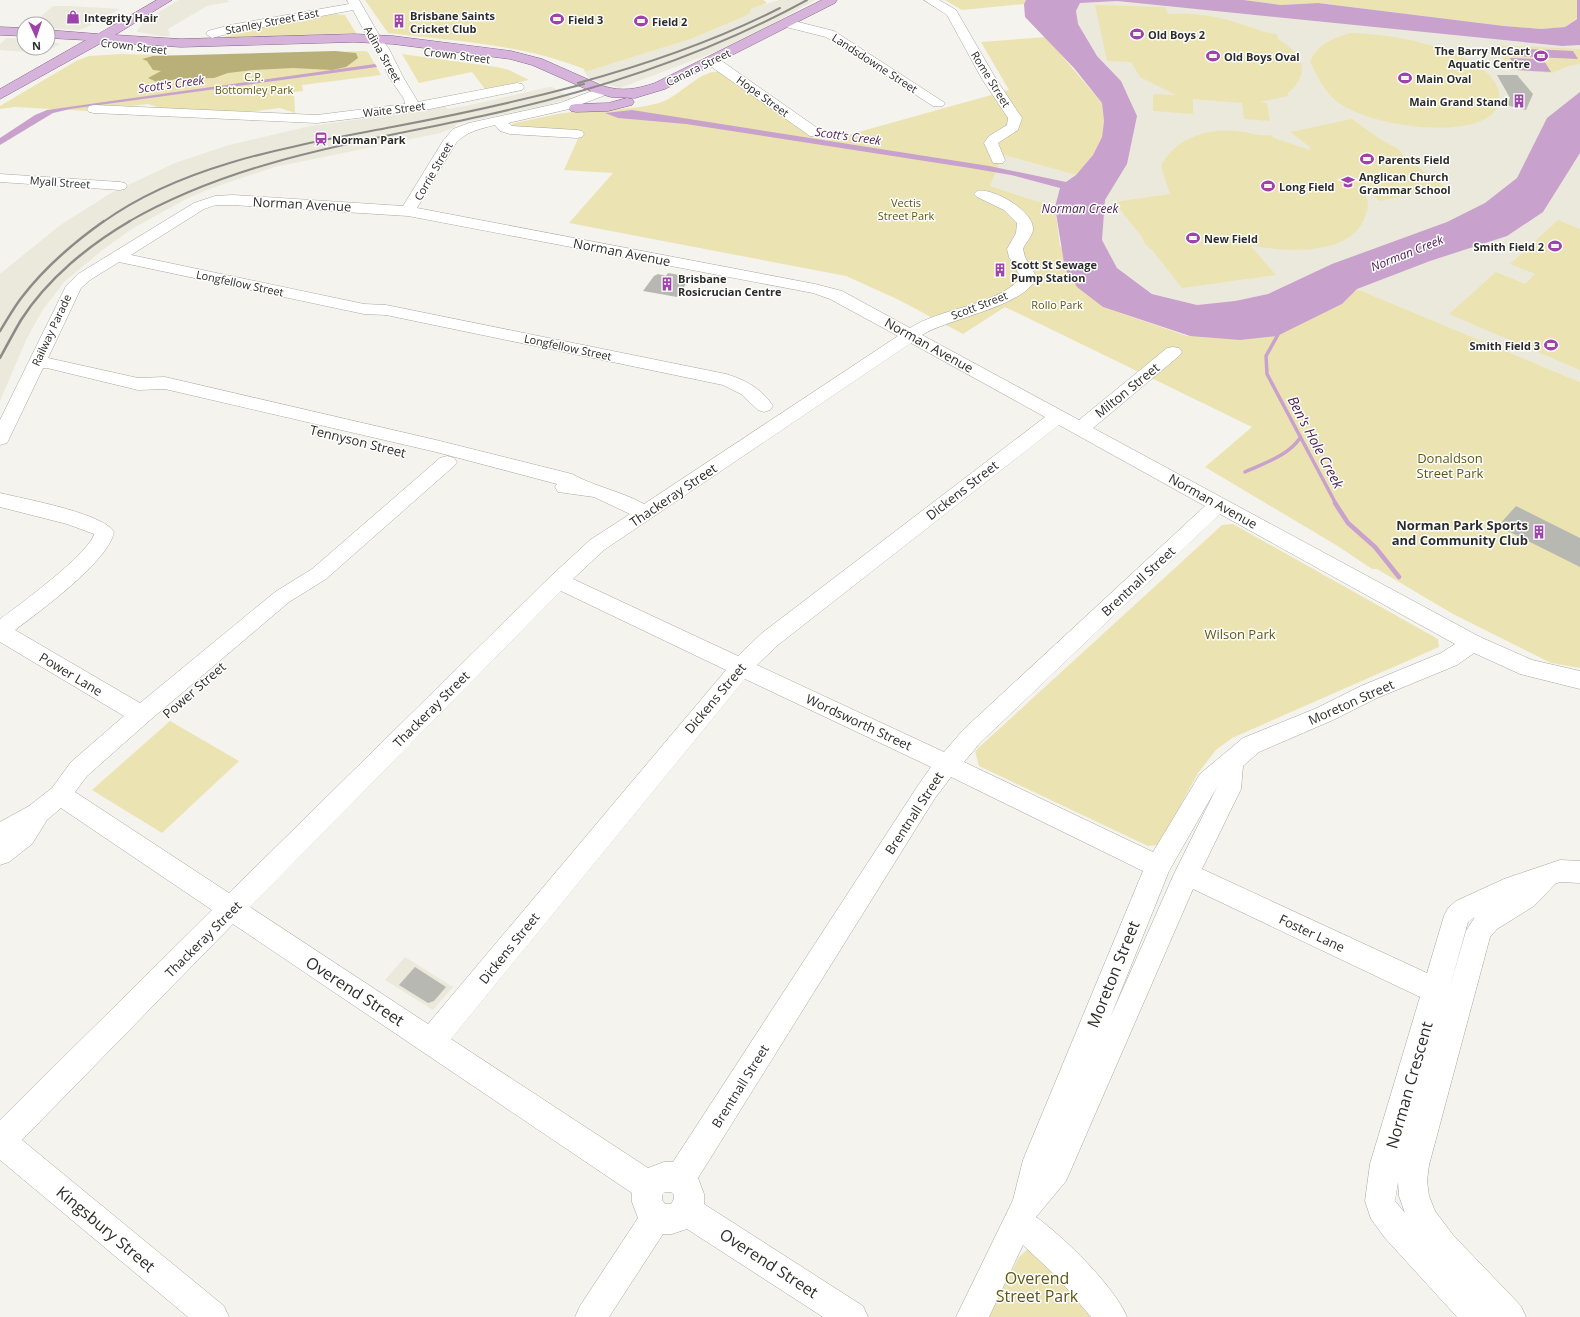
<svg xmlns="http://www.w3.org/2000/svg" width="1580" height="1317" font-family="'Open Sans',sans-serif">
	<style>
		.built { fill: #ebe9db }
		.green { fill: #ebe4b2 }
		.forest { fill: #b8b078 }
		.water { fill: #c8a1cd }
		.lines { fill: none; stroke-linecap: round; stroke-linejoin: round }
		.stream-far1 { stroke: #c8a1cd; stroke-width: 3.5 }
		.stream { stroke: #c8a1cd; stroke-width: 4.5 }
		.building { fill: #b8b8b2 }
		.minor-casing { stroke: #a8a8a2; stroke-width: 1 }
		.major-casing { stroke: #88638c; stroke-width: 1 }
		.minor { fill: #fff; fill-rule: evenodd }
		.major { fill: #d6b3da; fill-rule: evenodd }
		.rail-far1 { stroke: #8c8b87; stroke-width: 2 }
		.rail { stroke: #8c8b87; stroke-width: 2.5 }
		.labels { text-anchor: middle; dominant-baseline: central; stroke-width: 3; stroke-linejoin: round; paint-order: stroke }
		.far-poi-label { font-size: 11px; font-weight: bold; fill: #2c2c2a; stroke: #fff; text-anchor: start }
		.far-street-label { font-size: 11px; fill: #2c2c2a; stroke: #fff }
		.far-park-label { font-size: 11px; fill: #5e5513; stroke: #fff }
		.far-water-label { font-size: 12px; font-style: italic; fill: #4c1c52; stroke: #fff }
		.street-label { font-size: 13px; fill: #2c2c2a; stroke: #fff }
		.park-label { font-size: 13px; fill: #5e5513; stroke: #fff }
		.poi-label { font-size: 13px; font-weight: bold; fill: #2c2c2a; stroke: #fff; text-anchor: end }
		.water-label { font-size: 14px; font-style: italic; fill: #4c1c52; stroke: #fff }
		.near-street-label { font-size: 16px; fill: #2c2c2a; stroke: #fff }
		.near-park-label { font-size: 16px; fill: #5e5513; stroke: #fff }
	</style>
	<rect width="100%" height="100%" fill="#f4f3ed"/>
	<path class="built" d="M179,0H228L229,2L207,6L168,29L170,36H160L138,32L137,31L147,19Z
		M779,0H815L760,31L720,50L620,88L599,82L588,77L585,72L691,39L743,17L749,14L751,9Z
		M1098,1H1117L1562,46L1580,45V382L1357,289L1293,282L1268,294L1235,301L1197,305L1153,294L1117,268L1102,240L1105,200L1127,164L1121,81L1097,56L1077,24L1076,11L1080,3Z
		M53,6H68L120,9L85,28L79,30L48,28V24H32Z
		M7,38L24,39V48H48V41L60,44L44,53L0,50V44Z
		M549,87H552L572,98L551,104L456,124L455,127L440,133L275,167L212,188L188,198L135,227L105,248L64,282L42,311L26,340L0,401V274L59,226L111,193L175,163L229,145L310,126L382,116L444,104L447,109L466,106Z
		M1003,155L1076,175L1060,188L1055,207L990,186Z
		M405,957L453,987L433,1010L385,980Z"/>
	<path class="green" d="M365,0H763L767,3L751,9L749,14L743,17L691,39L585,72L584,69C521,44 454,41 388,33Z
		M945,0H1026L1024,4L962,10Z
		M1244,0H1577V18L1565,27L1541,29L1504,26L1318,3L1281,5Z
		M1095,5L1165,7L1168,14C1191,12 1216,16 1238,23C1251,27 1264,33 1277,34L1278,39C1301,53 1313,72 1288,93V96L1260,102L1267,103L1270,121L1244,119L1242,103L1193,99V114L1153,111V94L1176,95L1140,77L1131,62L1107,61Z
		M335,14L345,15L356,33L224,38L227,34L233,31Z
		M1350,33C1387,33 1482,48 1498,88C1500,95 1500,105 1495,111C1469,142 1363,125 1335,100C1324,91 1317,75 1310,62C1317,44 1332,39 1350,33Z
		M1046,37L1102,103L1104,121L1102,137L1093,155L1076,175L1003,155L990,186L1055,207L1060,246L1103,307L1187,336L1277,335L1342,304L1357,289L1580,382V668L1551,663L1453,614L1377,569H1372L1336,545L1205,467L1252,427L1005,307L963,334L897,299L846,276L569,223L613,173L564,170L581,132L511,126L514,123C536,119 558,113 580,111C606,109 634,110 659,103C680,97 700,69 720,72L814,138L830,140L1009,90L981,42Z
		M1496,45L1580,49V64L1568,66L1552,73L1510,70Z
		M364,51L368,52L381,75L302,85L303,91L294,92L295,113L280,108L256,111H221L161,108L148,104L130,106L105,105L91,107L87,111L15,107L0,109V106L76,61L89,56L121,54L205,56Z
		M402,54L497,67L509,70L529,80L485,89L472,72L419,83Z
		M1352,119L1380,139L1397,148L1405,157L1445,187L1380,201L1363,188C1365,194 1368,199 1368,206C1368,209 1366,214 1365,217C1351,257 1283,252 1250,245L1276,275L1182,288L1153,251L1145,244L1142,237L1114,202L1170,194L1161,166C1175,138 1207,128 1237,131C1248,132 1261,137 1271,135L1274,138L1310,150V147L1290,132Z
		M1558,220L1580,229V370L1449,314L1496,272L1525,284L1535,274L1510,264Z
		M1233,524L1438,639L1439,647L1232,738L1216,750L1198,773L1159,845L1148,846L979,766L975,751L1222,525Z
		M170,721L239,761L162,833L92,790Z
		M1031,1246L1100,1317H989L1019,1257Z"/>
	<path class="forest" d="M335,51L356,53L358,58L346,67L332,70L293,68L253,70L228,73L214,78L176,79L159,83L148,78L161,71L153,70L147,61L142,59L153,56Z"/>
	<path class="water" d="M1026,0H1244L1281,5L1318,3L1504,26L1541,29L1565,27L1577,19V0H1580V45L1562,46L1117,1L1080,3L1076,11L1078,24L1097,56L1121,81L1137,116L1127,164L1105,200L1102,240L1117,268L1152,294L1197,305L1235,301L1268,294L1332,264L1447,222L1485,203L1517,178L1547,118L1580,92V153L1543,212L1507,236L1430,261L1357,289L1342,304L1277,336L1240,340L1190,336L1103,307L1077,287L1065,269L1055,207L1060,188L1011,175L970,168L686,124L618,118L605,113L632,110L989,166L1066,182L1076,175L1093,155L1102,137L1104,121L1102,103L1074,68L1025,17L1024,4Z
		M1506,48L1573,51L1578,59L1511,56Z
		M1510,58L1543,59L1551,72L1517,70Z
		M375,64L377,67L70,109L53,113L0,145V138L35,115L47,110Z"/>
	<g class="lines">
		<path class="stream-far1" d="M1280,331L1266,356L1267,374L1336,504
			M1245,472C1264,463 1288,456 1300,438"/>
		<path class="stream" d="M1335,503L1348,523L1375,547L1399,577"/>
	</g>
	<path class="building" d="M1497,75H1517L1533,94L1526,110L1506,105L1510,98Z
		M668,273L691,277L677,297L643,291L654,276L658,274L666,276Z
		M1516,506L1580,538V567L1498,526Z
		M415,967L446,987L434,1001L428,1003L399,985Z"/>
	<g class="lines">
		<g class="minor-casing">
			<path id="minor" d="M347,0H359L379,35L389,49L403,77L418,102L517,83L522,84L524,87L522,90L517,91L430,109L317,123L94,113L89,112L87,109L89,106L94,105L317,115L405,104L404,99L389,77L377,50L367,36L353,10L231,33L212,38L206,34L208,31L230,25L349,4Z
				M924,0H939L956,10L996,79L1022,118L1018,130L998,143L1005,160L1003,163H993L984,143L989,136L1007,125L1008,118L982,79L947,15Z
				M786,19L834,31L945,103L943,106H933L826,37L782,26L780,23Z
				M711,56L716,57L820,130L822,133L820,136H810L706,63L704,60Z
				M603,87L608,88L610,91L608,94L569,109L508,123L512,126L577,130L582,131L584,134L582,137L577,138L510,134L500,131L495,125C480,129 467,131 456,143L417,208L815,284L842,291L910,328C941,308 993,306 1019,280L1020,276L1009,257L1007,249L1016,233L1017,223L1004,210L977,197L974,194L977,191C992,187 1035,211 1033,230C1032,237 1025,243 1023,249L1025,257L1036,276C1031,305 946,319 922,335L1079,420L1167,348L1173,347L1179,348L1182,352L1179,356L1093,428L1480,637L1532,660L1580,671V689L1520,674L1474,653L1457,665L1377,698L1333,720L1259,752L1243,766L1241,789L1202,869L1427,973L1444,916L1448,908L1456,901L1504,879L1560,860L1580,861V883L1560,882L1555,884L1534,906L1497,929L1490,937L1429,1165L1427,1181L1429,1196L1435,1211L1453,1235L1521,1306L1526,1317H1457L1385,1238L1371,1219L1365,1201L1370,1164L1420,997L1193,889L1066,1181L1036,1217C1064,1237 1114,1286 1127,1317H1091L1057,1277L1023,1245L989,1317H956L1013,1200L1023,1160L1143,871L951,777L935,798L698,1178L704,1194V1204L863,1306L868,1317H823L687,1229L672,1234H663L609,1317H575L580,1306L638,1218L632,1202V1193L233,924L22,1140L224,1306L229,1317H188L0,1160V1120L212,910L61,808L47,820L32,844L9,862L0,865V822L29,806L52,788L71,762L124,716L0,642V619C18,606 90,553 94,534L67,524L0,507V493C24,499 103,513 114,532C109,561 39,612 15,630L140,703L275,592L312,569L440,458L447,456L454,458L457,462L454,466L326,579L289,602L149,721L87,776L75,792L229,893L551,576L590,540L630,514L594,497L558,492L555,487L557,484L436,452L165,389L138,390L47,368H43L9,439L7,443L0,445V420L66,286L78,274L194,203L215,196L233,195L403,206L443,141L453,129L469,123L560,103ZM216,205H233L408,216L813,293L830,299L898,336L644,504C621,491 595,487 572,474L436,440L165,377L138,378L48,358L81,288L90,280L119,262L364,314L386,315L723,385L741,394L758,410L764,412L770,410L773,406C762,389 746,380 726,374L386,305L364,304L131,255L204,209ZM911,343L1045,417L762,633L738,656L573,579L604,550ZM1059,425L1205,506L964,729L944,752L757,665L778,645ZM1220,514L1455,644L1441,653L1361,686L1317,708L1243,738L1200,774L1153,852L964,762L980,743ZM561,591L726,670L428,1024L250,907ZM745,679L931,767L919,784L673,1162H664L648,1168L451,1039ZM1217,787L1174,874L1110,1018L1169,871ZM1475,917L1466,931L1449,990L1468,922ZM1398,1182L1399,1196L1405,1213L1395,1201ZM665,1192H671L674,1195V1199L671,1204H665L662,1200V1195Z
				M0,174L120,182L125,183L127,186L125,189L120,190L0,182Z"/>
		</g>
		<g class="major-casing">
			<path id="major" d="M157,0H172L115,35L181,39L354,34L393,36L511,51L542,59L603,86C622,92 637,89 655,83L822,0H837L835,3L665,89L635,98L611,97L593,92L532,65L510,59L393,44L354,42L181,47L103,42L0,99V89L86,40L48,38V30L98,34Z
				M0,27L24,28V36L0,35Z
				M627,98L632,99L634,102L632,105L608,111L576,112L571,111L569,108L571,105L576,104L608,103Z"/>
		</g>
		<use href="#minor" class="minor"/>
		<use href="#major" class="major"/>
		<path class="rail-far1" d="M578,83C648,64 715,41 780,8
			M103,222C185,163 294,146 392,127C456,115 520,101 584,84
			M128,222C239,158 360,143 482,116C596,91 705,56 807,0"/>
		<path class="rail" d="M0,331C7,320 14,307 22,297C45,267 73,243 104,221
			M0,358C7,345 14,332 21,320C47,279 89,245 130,221"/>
	</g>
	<defs>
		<g id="shop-bare" transform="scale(1.08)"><path d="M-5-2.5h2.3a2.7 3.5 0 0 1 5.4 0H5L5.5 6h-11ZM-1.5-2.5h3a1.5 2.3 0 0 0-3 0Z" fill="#9f42ac" stroke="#fff" stroke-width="2.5" paint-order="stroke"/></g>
		<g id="stadium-bare" transform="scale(1.08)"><path d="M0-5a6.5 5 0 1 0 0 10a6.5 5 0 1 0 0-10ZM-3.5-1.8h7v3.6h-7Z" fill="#9f42ac" stroke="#fff" stroke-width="2.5" paint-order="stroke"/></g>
		<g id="building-bare" transform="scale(1.08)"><path d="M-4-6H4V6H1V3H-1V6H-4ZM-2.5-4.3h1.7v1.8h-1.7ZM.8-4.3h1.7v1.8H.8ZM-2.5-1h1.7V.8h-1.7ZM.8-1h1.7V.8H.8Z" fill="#9f42ac" stroke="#fff" stroke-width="2.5" paint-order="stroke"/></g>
		<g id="station-bare" transform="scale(1.08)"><path d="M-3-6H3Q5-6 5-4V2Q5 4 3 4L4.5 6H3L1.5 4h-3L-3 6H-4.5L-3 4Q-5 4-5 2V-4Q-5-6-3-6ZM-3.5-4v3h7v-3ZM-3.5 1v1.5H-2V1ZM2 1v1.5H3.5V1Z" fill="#9f42ac" stroke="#fff" stroke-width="2.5" paint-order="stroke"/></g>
		<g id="school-bare" transform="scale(1.08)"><path d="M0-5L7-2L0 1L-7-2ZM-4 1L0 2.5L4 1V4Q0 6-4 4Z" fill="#9f42ac" stroke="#fff" stroke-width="2.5" paint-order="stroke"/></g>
	</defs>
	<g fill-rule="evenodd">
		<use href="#shop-bare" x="73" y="17"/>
		<use href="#stadium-bare" x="557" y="19"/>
		<use href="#building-bare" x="399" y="21"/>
		<use href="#stadium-bare" x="641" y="21"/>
		<use href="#stadium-bare" x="1137" y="34"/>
		<use href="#stadium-bare" x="1213" y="56"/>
		<use href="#stadium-bare" x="1541" y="56"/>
		<use href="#stadium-bare" x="1405" y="78"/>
		<use href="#building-bare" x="1519" y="101"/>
		<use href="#station-bare" x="321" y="139"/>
		<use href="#stadium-bare" x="1367" y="159"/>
		<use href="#school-bare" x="1348" y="182"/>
		<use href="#stadium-bare" x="1268" y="186"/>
		<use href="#stadium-bare" x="1193" y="238"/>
		<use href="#stadium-bare" x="1555" y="246"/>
		<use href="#building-bare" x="1000" y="270"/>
		<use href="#building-bare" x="667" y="284"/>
		<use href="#stadium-bare" x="1551" y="345"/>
		<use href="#building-bare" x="1539" y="532"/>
	</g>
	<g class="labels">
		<g class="far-poi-label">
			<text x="410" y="15">Brisbane Saints<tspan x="410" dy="13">Cricket Club</tspan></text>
			<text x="84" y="17">Integrity Hair</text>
			<text x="568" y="19">Field 3</text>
			<text x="652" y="21">Field 2</text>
			<text x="1148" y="34">Old Boys 2</text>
			<text x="1530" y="50" text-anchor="end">The Barry McCart<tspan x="1530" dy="13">Aquatic Centre</tspan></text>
			<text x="1224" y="56">Old Boys Oval</text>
			<text x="1416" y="78">Main Oval</text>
			<text x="1508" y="101" text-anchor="end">Main Grand Stand</text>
			<text x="332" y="139">Norman Park</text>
			<text x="1378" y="159">Parents Field</text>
			<text x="1359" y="176">Anglican Church<tspan x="1359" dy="13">Grammar School</tspan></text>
			<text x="1279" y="186">Long Field</text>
			<text x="1204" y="238">New Field</text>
			<text x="1544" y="246" text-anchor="end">Smith Field 2</text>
			<text x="1011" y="264">Scott St Sewage<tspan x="1011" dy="13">Pump Station</tspan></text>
			<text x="678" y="278">Brisbane<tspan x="678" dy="13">Rosicrucian Centre</tspan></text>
			<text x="1540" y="345" text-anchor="end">Smith Field 3</text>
		</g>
		<g class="far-street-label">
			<text transform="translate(272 21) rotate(-11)">Stanley Street East</text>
			<text transform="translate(134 46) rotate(7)">Crown Street</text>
			<text transform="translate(383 54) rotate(60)">Adina Street</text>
			<text transform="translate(457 55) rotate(7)">Crown Street</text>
			<text transform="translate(875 63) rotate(33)">Landsdowne Street</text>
			<text transform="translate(698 67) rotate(-26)">Canara Street</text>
			<text transform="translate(991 79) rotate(58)">Rome Street</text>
			<text transform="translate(763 96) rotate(36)">Hope Street</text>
			<text transform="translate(394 109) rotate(-7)">Waite Street</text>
			<text transform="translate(433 171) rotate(-60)">Corrie Street</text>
			<text transform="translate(60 182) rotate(4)">Myall Street</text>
			<text transform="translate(240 283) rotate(12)">Longfellow Street</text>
			<text transform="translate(979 305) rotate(-21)">Scott Street</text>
			<text transform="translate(51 330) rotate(-65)">Railway Parade</text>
			<text transform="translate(568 347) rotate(12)">Longfellow Street</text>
		</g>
		<g class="far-park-label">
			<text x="254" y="76">C.P.<tspan x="254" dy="13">Bottomley Park</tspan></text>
			<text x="906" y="202">Vectis<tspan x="906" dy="13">Street Park</tspan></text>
			<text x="1057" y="304">Rollo Park</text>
		</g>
		<g class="far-water-label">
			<text transform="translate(171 84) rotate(-8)">Scott's Creek</text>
			<text transform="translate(848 136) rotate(8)">Scott's Creek</text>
			<text x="1080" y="208">Norman Creek</text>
			<text transform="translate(1407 253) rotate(-22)">Norman Creek</text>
		</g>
		<g class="street-label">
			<text transform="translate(302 204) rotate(3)">Norman Avenue</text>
			<text transform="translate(622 252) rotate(11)">Norman Avenue</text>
			<text transform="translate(929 345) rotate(29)">Norman Avenue</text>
			<text transform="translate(1127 390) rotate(-39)">Milton Street</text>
			<text transform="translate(358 441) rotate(14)">Tennyson Street</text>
			<text transform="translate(962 490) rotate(-38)">Dickens Street</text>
			<text transform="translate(673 495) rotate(-34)">Thackeray Street</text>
			<text transform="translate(1213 501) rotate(29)">Norman Avenue</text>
			<text transform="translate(1138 581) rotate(-43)">Brentnall Street</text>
			<text transform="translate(71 674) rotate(31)">Power Lane</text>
			<text transform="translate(194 690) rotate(-41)">Power Street</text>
			<text transform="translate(715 698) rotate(-50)">Dickens Street</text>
			<text transform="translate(1351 702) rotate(-24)">Moreton Street</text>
			<text transform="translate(431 709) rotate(-45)">Thackeray Street</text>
			<text transform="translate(859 722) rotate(25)">Wordsworth Street</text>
			<text transform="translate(914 813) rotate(-57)">Brentnall Street</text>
			<text transform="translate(1312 933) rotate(25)">Foster Lane</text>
			<text transform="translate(203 939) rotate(-45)">Thackeray Street</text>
			<text transform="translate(509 948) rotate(-51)">Dickens Street</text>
			<text transform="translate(740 1086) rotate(-58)">Brentnall Street</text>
		</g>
		<g class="park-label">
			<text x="1450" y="458">Donaldson<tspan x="1450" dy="15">Street Park</tspan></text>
			<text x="1240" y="634">Wilson Park</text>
		</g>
		<g class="poi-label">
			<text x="1528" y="525">Norman Park Sports<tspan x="1528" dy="15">and Community Club</tspan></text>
		</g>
		<g class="water-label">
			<text transform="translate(1316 442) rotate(62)">Ben's Hole Creek</text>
		</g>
		<g class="near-street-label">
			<text transform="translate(1113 974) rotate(-68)">Moreton Street</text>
			<text transform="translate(355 991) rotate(33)">Overend Street</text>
			<text transform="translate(1409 1085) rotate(-74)">Norman Crescent</text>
			<text transform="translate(106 1229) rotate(40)">Kingsbury Street</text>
			<text transform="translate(769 1263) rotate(33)">Overend Street</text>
		</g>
		<g class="near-park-label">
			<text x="1037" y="1278">Overend<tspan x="1037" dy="18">Street Park</tspan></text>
		</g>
	</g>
	<g transform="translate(36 36) rotate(177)"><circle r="19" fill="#ffffff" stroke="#ababaa"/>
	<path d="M0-3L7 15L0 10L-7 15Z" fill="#9f42ac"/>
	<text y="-6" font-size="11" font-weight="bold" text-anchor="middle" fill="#2c2c2a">N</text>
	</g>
</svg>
